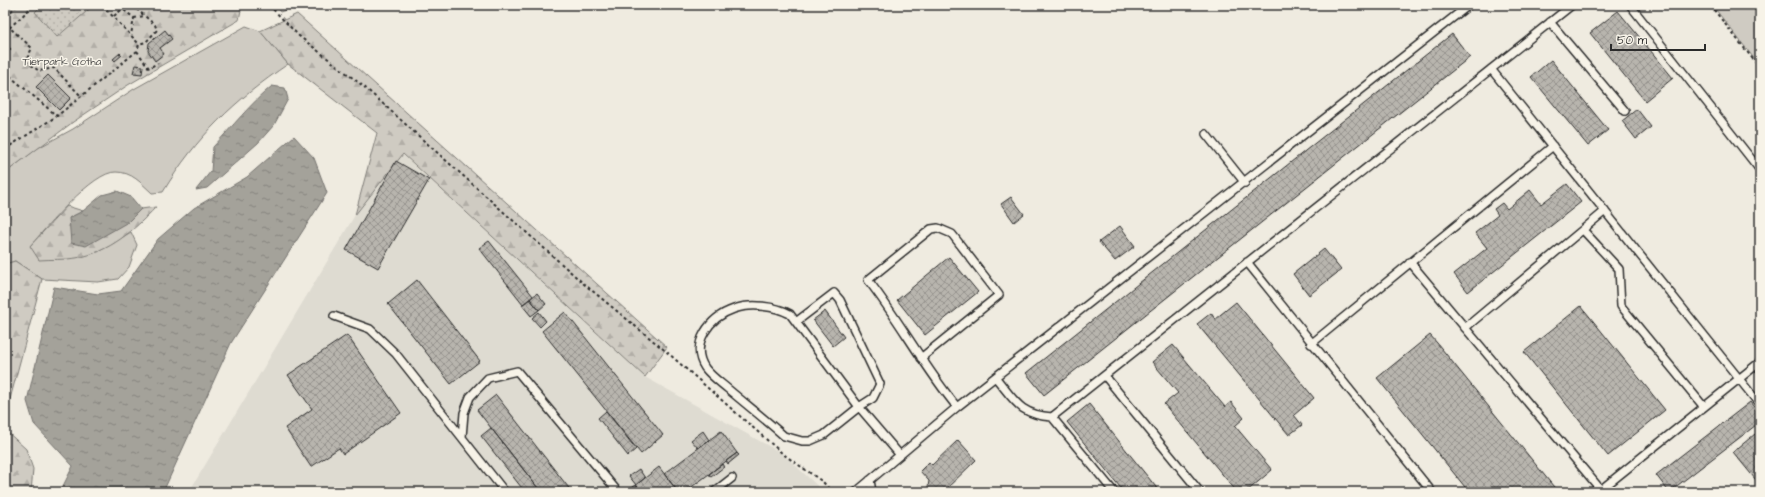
<svg xmlns="http://www.w3.org/2000/svg" width="1765" height="497" font-family="'Architects Daughter',sans-serif">
	<style>
		.built { fill: #dedbd1 }
		.grass { fill: #cfcbc2; stroke: #7d7b76 }
		.forest { fill: url(#forest-firs); stroke: #7d7b76 }
		.park { fill: url(#park-dots); stroke: #7d7b76 }
		.water { fill: url(#water-ripples); stroke: #74726e }
		.building { fill: url(#building-cross-hatch); stroke: #2b2b2b }
		.lines { fill: none; stroke-linecap: round; stroke-linejoin: round }
		.lane-casing { stroke: #2b2b2b; stroke-width: 10 }
		.path { stroke: #2b2b2b; stroke-width: 2; stroke-dasharray: 3 3; stroke-linecap: butt }
		.lane { stroke: #f7f3e8; stroke-width: 7 }
		.path-bridge { stroke: #2b2b2b; stroke-width: 2; stroke-dasharray: 3 3; stroke-linecap: butt }
		.labels { text-anchor: middle; dominant-baseline: central; stroke-width: 3; stroke-linejoin: round; paint-order: stroke }
		.park-label { font-size: 11px; fill: #545351; stroke: #f7f3e8 }
	</style>
	<defs>
		<pattern id="forest-firs" width="22" height="20" patternUnits="userSpaceOnUse"><rect width="22" height="20" fill="#cfcbc2"/><path d="M5 1l3.5 6h-7zM16 11l3.5 6h-7z" fill="#b2aea7"/></pattern>
		<pattern id="park-dots" width="8" height="8" patternUnits="userSpaceOnUse"><rect width="8" height="8" fill="#cfcbc2"/><path d="M2 2h.1M6 6h.1" fill="none" stroke="#b2aea7" stroke-width="1.8" stroke-linecap="round"/></pattern>
		<pattern id="water-ripples" width="26" height="14" patternUnits="userSpaceOnUse"><rect width="26" height="14" fill="#a4a29a"/><path d="M2 4q2-2 4 0t4 0M15 11q2-2 4 0t4 0" fill="none" stroke="#86847e"/></pattern>
		<pattern id="building-cross-hatch" width="8" height="8" patternUnits="userSpaceOnUse"><rect width="8" height="8" fill="#b8b5ae"/><path d="M0 0l8 8M0 8l8-8" fill="none" stroke="#96938e"/></pattern>
	</defs>
	<rect width="100%" height="100%" fill="#efebe0"/>
	<filter id="ink" filterUnits="userSpaceOnUse"><feTurbulence type="fractalNoise" baseFrequency=".025" numOctaves="2"/><feDisplacementMap in="SourceGraphic" scale="8" xChannelSelector="R" yChannelSelector="G"/><feConvolveMatrix kernelMatrix="1 2 1 2 8 2 1 2 1" color-interpolation-filters="sRGB"/></filter>
	<g filter="url(#ink)">
		<path class="built" d="M402,154L645,377L783,454L824,492H189L355,215Z"/>
		<path class="grass" d="M275,5H300L280,12Z
			M1712,5H1760V66Z
			M246,26L260,31L288,64C235,100 196,137 163,192L152,193C141,183 132,172 116,172C93,171 46,228 30,246L98,252L131,232L137,245L129,267L118,279L98,282L42,279L15,261L5,264V173L38,148L73,129L134,89Z"/>
		<path class="forest" d="M5,5H242L239,20L128,85L73,122L5,173Z
			M297,14L667,347L645,377L403,154L355,215L377,133L288,64L260,31Z
			M67,206L83,211L69,218L128,222L141,209L156,207C133,231 110,252 76,258C64,260 51,259 39,260L30,246Z
			M15,261L42,279L9,403L5,404V264Z
			M5,430L26,449L33,469L31,492H5Z"/>
		<path class="park" d="M42,5H94L57,37L35,12Z"/>
		<path class="water" d="M272,86L285,88L288,99L274,125L258,143L207,188L196,190L211,171L213,147C233,126 250,104 272,86Z
			M294,136L314,158L327,193L231,343L163,492H60L73,466L34,424L27,401L54,287L98,294L121,291L158,239L194,208L247,177Z
			M117,191L131,197L141,209L128,222L86,246L71,243L69,218L83,211L102,195Z"/>
		<path class="building" d="M84,5H89L88,9L83,8Z
			M1618,11L1673,78L1645,101L1590,33Z
			M165,30L172,39L160,48L164,54L155,61L148,51L149,43Z
			M1452,34L1470,57L1044,395L1026,373Z
			M5,43L11,49L5,55Z
			M120,53L122,55L115,61L113,59Z
			M1551,60L1608,130L1588,146L1531,77Z
			M135,65L143,66L142,74L133,73Z
			M48,75L71,98L59,110L36,87Z
			M1637,109L1651,127L1636,139L1622,121Z
			M396,161L429,180L378,268L346,250Z
			M1567,184L1581,202L1468,292L1454,274L1487,248L1475,233L1498,215L1494,209L1502,203L1507,209L1530,190L1541,204Z
			M1011,197L1024,214L1014,222L1001,204Z
			M1120,226L1135,246L1115,261L1099,242Z
			M489,241L533,296L523,304L479,248Z
			M1324,249L1341,270L1309,295L1293,274Z
			M949,257L978,292L925,335L897,300Z
			M417,280L480,361L451,384L388,304Z
			M537,293L546,304L539,310L530,299Z
			M530,299L539,310L531,316L522,305Z
			M1236,302L1314,398L1294,415L1302,425L1289,435L1197,324L1211,313L1215,319Z
			M1581,306L1665,410L1608,456L1524,352Z
			M825,311L844,337L833,346L813,320Z
			M539,312L546,321L540,327L532,318Z
			M565,312L663,435L641,454L542,331Z
			M347,335L401,413L343,454L339,448L311,467L285,428L312,409L288,375Z
			M1430,335L1437,343L1558,492H1469L1377,378Z
			M1173,345L1225,407L1231,402L1244,418L1235,426L1272,470L1246,492H1237L1164,404L1178,393L1152,362Z
			M496,395L572,492H541L477,410Z
			M1750,402L1760,415V422L1669,492L1656,475Z
			M1089,404L1160,492H1124L1067,422Z
			M606,411L636,449L628,456L598,418Z
			M491,428L541,492H525L481,436Z
			M703,431L709,440L698,448L691,440Z
			M721,431L737,453L685,492H678L664,474Z
			M1755,434L1760,441V485L1733,452Z
			M958,440L976,460L943,492H927L929,481L920,471L929,462L932,465Z
			M737,453L739,455L728,464L726,461Z
			M722,464L724,467L711,477L709,474Z
			M659,467L676,489L672,492H641L636,485Z
			M639,469L645,478L636,485L629,476Z
			M636,485L641,492H633L630,489Z"/>
		<g class="lines">
			<g class="lane-casing">
				<path id="lane" d="M1630,5L1760,170
					M1550,22L1625,111
					M1491,69L1760,405
					M1206,134L1245,183
					M1583,230L1619,269L1621,306L1704,407
					M1247,262L1432,492
					M1410,262L1601,490
					M334,316L370,329L396,354L505,492
					M796,322L834,293L840,300L880,384L873,398L859,407L824,435L810,441H802L784,436C766,420 747,405 728,389C721,383 711,376 705,368C689,344 710,317 734,309C751,303 775,306 790,314L859,407L900,455
					M1465,328L1605,211
					M1311,344L1553,146
					M921,358L999,295L952,234L938,228L931,229L868,280C900,321 924,367 957,407
					M1105,376L1200,492
					M996,378C1015,401 1020,415 1052,417L1572,5
					M1052,417L1114,492
					M462,437L464,413L470,397L488,378L517,371L618,492
					M870,480L872,492
					M714,492L732,478
					M856,492L957,407L1469,5
					M1598,492L1760,362"/>
			</g>
			<path class="path" d="M17,5L6,17L9,27L32,48L26,61L39,71L54,68L81,96
				M119,5L120,7
				M132,5L155,25L157,30L146,42L139,44
				M269,5L299,36L363,86L584,284L668,353L783,454L823,482L832,492
				M1710,5L1760,68
				M124,10L134,18L131,35
				M114,16L127,5
				M134,18L144,16
				M5,32L34,5
				M137,51L149,68L158,63
				M5,72L57,116
				M5,149L57,116L137,51L139,44L102,5"/>
			<use href="#lane" class="lane"/>
			<path class="path-bridge" d="M120,7L124,10"/>
		</g>
	</g>
	<g class="labels">
		<g class="park-label">
			<text x="62" y="61">Tierpark Gotha</text>
		</g>
	</g>
	<rect width="1765" height="497" fill="none" stroke="#f7f3e8" stroke-width="20"/>
	<rect x="10" y="10" width="1745" height="477" fill="none" stroke="#2b2b2b" stroke-width="1.5" filter="url(#ink)"/>
	<path d="M1611 44v6h94v-6" fill="none" stroke="#2b2b2b" stroke-width="2"/>
	<text x="1617" y="44" font-size="12" fill="#2b2b2b" stroke="#f7f3e8" stroke-width="3" paint-order="stroke">50 m</text>
</svg>
